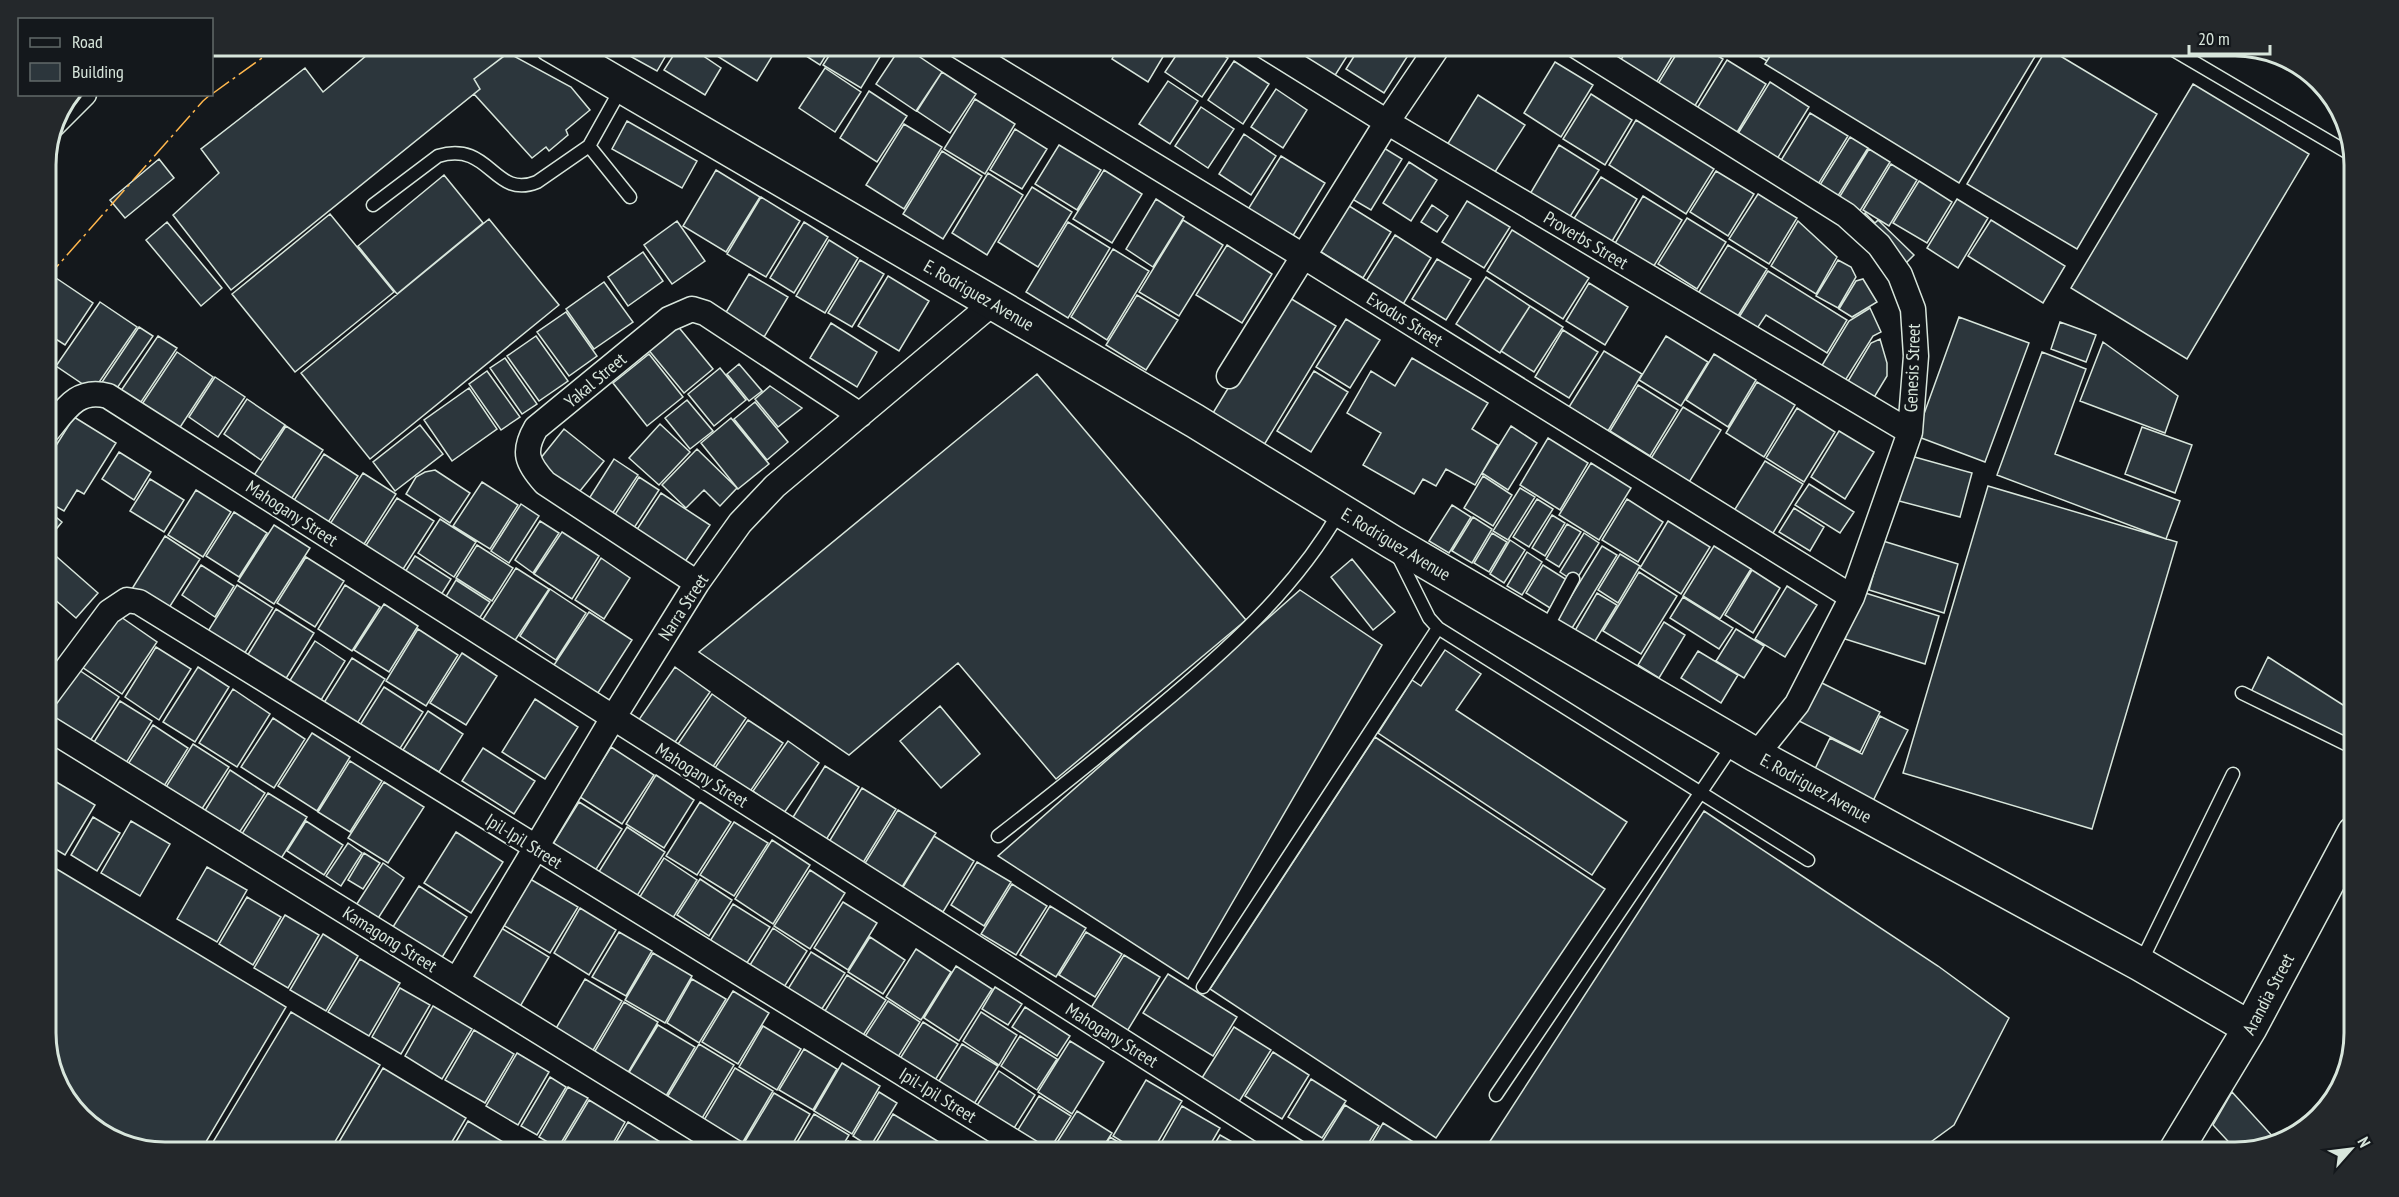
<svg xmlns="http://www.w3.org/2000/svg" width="2399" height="1197" font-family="'PT Sans Narrow',sans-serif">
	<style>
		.building { fill: #2c363c; stroke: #d8e6dc; stroke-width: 1.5 }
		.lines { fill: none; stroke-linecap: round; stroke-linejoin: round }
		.lane-casing { stroke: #d8e6dc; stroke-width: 15 }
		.street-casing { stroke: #d8e6dc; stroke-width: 27 }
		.secondary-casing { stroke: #d8e6dc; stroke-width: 36 }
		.lane { stroke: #14181c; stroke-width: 12 }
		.street { stroke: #14181c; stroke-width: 24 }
		.secondary { stroke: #14181c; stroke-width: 33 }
		.power { stroke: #ffb74d; stroke-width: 1.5; stroke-dasharray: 21 4.5 3 4.5; stroke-linecap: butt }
		.labels { text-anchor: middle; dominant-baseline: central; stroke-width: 4.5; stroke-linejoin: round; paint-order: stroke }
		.street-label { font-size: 18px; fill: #d8e6dc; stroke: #14181c }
		.rim { fill: none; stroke: #d8e6dc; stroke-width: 3 }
	</style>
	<rect width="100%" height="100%" fill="#14181c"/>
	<path class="building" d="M379,45H493L508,53L474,79L480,89L231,290L173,215L219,173L201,149L305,68L323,92Z
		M610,45H672L657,71Z
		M680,45H687L721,68L705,95L664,70Z
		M695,45H720L713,56Z
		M723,45H779L757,81L717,56Z
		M789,45H832L820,65Z
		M836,45H883L886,47L861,88L823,65Z
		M902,45L942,72L916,111L876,84Z
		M980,45H1009L1000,59Z
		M1120,45H1170L1148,82L1112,59Z
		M1183,45H1207L1228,58L1202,97L1165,72Z
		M1301,45H1354L1334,77L1296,52Z
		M1361,45H1389L1407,57L1384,93L1346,69Z
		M1582,45H1625L1613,65Z
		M1630,45H1679L1653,88L1617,66Z
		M1682,45H1700L1723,59L1690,114L1653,92Z
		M1740,45H1777L1767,61Z
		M1777,45H2042L1959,183L1765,64Z
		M2047,48L2157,114L2077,249L1967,184Z
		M508,53L571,87L590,110L566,130L568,135L549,151L546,147L532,158L474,94L480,89L474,79Z
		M1727,60L1766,84L1733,139L1693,115Z
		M1234,61L1269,84L1243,124L1208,100Z
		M1555,62L1593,85L1561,137L1524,113Z
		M825,68L861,92L835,132L799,108Z
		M942,72L976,94L950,133L917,111Z
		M1168,81L1198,101L1170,144L1139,124Z
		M1770,82L1809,107L1777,159L1737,135Z
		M2193,84L2309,154L2187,359L2071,288Z
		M1276,89L1307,110L1283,148L1251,127Z
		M869,91L907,116L877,162L840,138Z
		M1591,94L1632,120L1605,165L1563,139Z
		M1478,95L1525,125L1493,175L1447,145Z
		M975,99L1015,124L985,174L944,149Z
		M1201,107L1234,129L1208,168L1175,146Z
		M1810,113L1848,136L1817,186L1780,162Z
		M1636,120L1714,169L1686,214L1609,165Z
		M627,121L697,161L682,188L612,149Z
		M904,124L942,147L904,209L866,185Z
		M1015,129L1047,149L1022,189L990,170Z
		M1244,134L1276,156L1251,195L1219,174Z
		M1850,137L1868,148L1836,199L1818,188Z
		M1059,145L1101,170L1077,210L1035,184Z
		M1379,145L1402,159L1371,210L1347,196Z
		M1559,145L1599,170L1566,223L1527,199Z
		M1869,149L1890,162L1858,214L1837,201Z
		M942,151L982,176L943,239L903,214Z
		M1281,156L1325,183L1291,239L1247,211Z
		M159,159L174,178L125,218L110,200Z
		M1409,162L1437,180L1411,221L1383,203Z
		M1891,164L1917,180L1889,226L1863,210Z
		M716,170L760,197L726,252L683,226Z
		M1104,170L1142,194L1112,243L1073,219Z
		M1716,171L1754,194L1728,236L1690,212Z
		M988,173L1023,195L987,255L952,233Z
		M444,175L483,223L397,294L358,246Z
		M1601,177L1637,199L1611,243L1573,220Z
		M1919,181L1952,202L1927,243L1893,223Z
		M1032,187L1072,212L1038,267L998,242Z
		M1758,194L1797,218L1769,264L1729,239Z
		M1643,196L1682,220L1652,269L1614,245Z
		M761,197L800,221L766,277L727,254Z
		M1156,199L1184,217L1153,267L1126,249Z
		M1957,199L1988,218L1958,268L1927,248Z
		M1467,201L1510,227L1484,268L1442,242Z
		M1346,204L1391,232L1363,278L1318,250Z
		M1432,205L1448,216L1437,232L1421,222Z
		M1865,213L1875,223L1878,220L1914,255L1903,266L1857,222Z
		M330,214L394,292L295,372L232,294Z
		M1687,218L1726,242L1697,289L1658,264Z
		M489,219L559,305L370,459L301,373Z
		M1183,220L1223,245L1179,316L1139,292Z
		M1991,220L2065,266L2043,303L1968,256Z
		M677,221L705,261L672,284L644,245Z
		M1798,221L1837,257L1816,294L1771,266Z
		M167,222L222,288L201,306L146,240Z
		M804,222L828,237L794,293L770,278Z
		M1068,222L1110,248L1068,318L1026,292Z
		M1512,230L1589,278L1563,319L1487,271Z
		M1395,235L1431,258L1402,306L1365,283Z
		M829,240L858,258L825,313L796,296Z
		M1227,245L1272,274L1242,323L1196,295Z
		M1728,245L1767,269L1733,324L1694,300Z
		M1113,249L1149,271L1107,340L1071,317Z
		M643,252L663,281L628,306L608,277Z
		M1437,259L1471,279L1446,320L1412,299Z
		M860,260L884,274L852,327L828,313Z
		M1838,260L1851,267L1856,277L1838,308L1816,296Z
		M1768,271L1847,320L1827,353L1766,315L1754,333L1736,322Z
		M749,274L788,297L761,342L722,319Z
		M888,276L929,301L899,351L858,326Z
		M1486,277L1530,306L1500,353L1456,324Z
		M56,278L93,303L65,345L45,332V293Z
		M1863,279L1877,302L1852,317L1839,309L1856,281Z
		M604,282L633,322L594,349L566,309Z
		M1589,283L1628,307L1605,345L1566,321Z
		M1137,295L1178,320L1146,370L1106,345Z
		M1285,295L1336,326L1264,445L1213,413Z
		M100,302L137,327L93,391L56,366Z
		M1530,306L1563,327L1534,372L1501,351Z
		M1870,308L1881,332L1873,336L1841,387L1818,372L1849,321Z
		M566,312L597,356L569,376L537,332Z
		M1959,317L2029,343L1985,462L1916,436Z
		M1346,319L1380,340L1350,388L1316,367Z
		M2060,322L2096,335L2086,362L2051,349Z
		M831,323L877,352L857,387L810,358Z
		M676,324L713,369L684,393L647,348Z
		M139,327L153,336L115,391L102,382Z
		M1563,330L1598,352L1569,398L1535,377Z
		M158,336L177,348L135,411L116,398Z
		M536,336L568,381L539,401L507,356Z
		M1666,336L1708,362L1681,406L1639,380Z
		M1880,339L1887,363V376L1867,409L1841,393L1871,343Z
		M2103,342L2178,396L2165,433L2080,401Z
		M1604,351L1642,374L1608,431L1569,407Z
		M177,352L213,377L175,435L138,410Z
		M2042,352L2086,369L2055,454L2180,501L2166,539L1997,475Z
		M649,354L683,397L647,426L613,383Z
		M1714,354L1756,380L1728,427L1686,400Z
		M505,358L537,404L522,414L490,368Z
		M1412,358L1488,403L1472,429L1498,445L1475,485L1446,469L1436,486L1423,479L1414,494L1363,465L1381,433L1347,413L1371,371L1395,386Z
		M739,364L762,391L749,401L727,374Z
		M720,368L746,400L714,426L688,394Z
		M487,371L520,417L501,430L469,384Z
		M1314,371L1348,392L1311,452L1277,431Z
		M1037,374L1246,620L1056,779L958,663L849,755L699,652Z
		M215,377L245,397L218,437L189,417Z
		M1757,382L1795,405L1764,457L1726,433Z
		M1638,385L1678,410L1650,456L1610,431Z
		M770,386L802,408L778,427L755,399Z
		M469,388L497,429L452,461L424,420Z
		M247,399L285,425L261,460L224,434Z
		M687,400L713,431L690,449L665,418Z
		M755,402L788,442L767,460L734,419Z
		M1683,407L1721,430L1688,484L1650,460Z
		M1797,408L1835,432L1804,482L1766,458Z
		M74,417L116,443L84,494L77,490L64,511L45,500V463Z
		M731,418L769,464L738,489L701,443Z
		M660,424L690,452L659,485L629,458Z
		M420,425L443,454L395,491L373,462Z
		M286,426L323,450L286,507L249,483Z
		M1511,426L1537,443L1508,490L1482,473Z
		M2142,427L2192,445L2175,493L2125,474Z
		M564,429L604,461L576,496L536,464Z
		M1839,431L1874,452L1845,499L1811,477Z
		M1548,438L1588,463L1560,510L1520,485Z
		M697,449L737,488L720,506L704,490L686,508L662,485Z
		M119,452L151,472L134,500L102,479Z
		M324,454L358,476L325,527L291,505Z
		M1911,456L1972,473L1960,517L1899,501Z
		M614,459L638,475L608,520L585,505Z
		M1765,461L1803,484L1770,538L1732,514Z
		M1591,463L1631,488L1599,540L1559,515Z
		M435,470L470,493L450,523L406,494L416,477L425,472Z
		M363,473L396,494L361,549L328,527Z
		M1483,476L1512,495L1493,526L1464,508Z
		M639,477L659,490L628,537L609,524Z
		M150,479L184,500L164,532L130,511Z
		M482,482L518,505L490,549L453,526Z
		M1809,484L1854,512L1840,533L1795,505Z
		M1988,486L2177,542L2092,829L1903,773Z
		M1520,488L1535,497L1508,540L1493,531Z
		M196,490L231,512L203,557L168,535Z
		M661,493L710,525L680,569L632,537Z
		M397,498L434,521L398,577L361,553Z
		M1537,499L1553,509L1529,547L1513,537Z
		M1627,499L1663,522L1638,562L1602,540Z
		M521,504L539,516L509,563L491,551Z
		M1452,505L1471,517L1449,553L1429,541Z
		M45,508L62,522L45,543Z
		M1794,508L1824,527L1810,551L1779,532Z
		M234,512L267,533L239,577L206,556Z
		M1552,515L1565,523L1545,556L1532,548Z
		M1473,517L1492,529L1472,563L1452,551Z
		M440,519L476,542L454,577L418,553Z
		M540,521L559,533L533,573L515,560Z
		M1668,521L1710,547L1681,594L1640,568Z
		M1567,524L1581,532L1559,567L1546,559Z
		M274,525L310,548L274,604L238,581Z
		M562,532L599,556L572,599L534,574Z
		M1492,533L1507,542L1489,572L1474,563Z
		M1584,533L1599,543L1575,582L1560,572Z
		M165,536L200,559L165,614L130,592Z
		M1510,540L1525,550L1504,583L1490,574Z
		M1883,541L1958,564L1944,613L1869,590Z
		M477,545L513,568L492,601L456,578Z
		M1602,546L1617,555L1569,633L1554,624Z
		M1714,546L1751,569L1720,619L1683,596Z
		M49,550L98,593L76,618L45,591V554Z
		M1527,552L1542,562L1522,595L1507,586Z
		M1620,554L1640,566L1618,603L1598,590Z
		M415,556L451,579L436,603L400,580Z
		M306,557L344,581L315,627L277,603Z
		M601,558L630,578L604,619L575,600Z
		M1352,559L1395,612L1373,630L1331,577Z
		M201,565L234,586L215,617L182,595Z
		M1543,565L1567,580L1550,608L1526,593Z
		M516,568L549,589L510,648L478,627Z
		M1752,570L1780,588L1753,633L1725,615Z
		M1639,572L1677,596L1641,654L1603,631Z
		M456,580L490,602L475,625L442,603Z
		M237,585L273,608L241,659L205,636Z
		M345,585L380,607L352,651L318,629Z
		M1787,586L1817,605L1785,657L1755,639Z
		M550,589L586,613L556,660L520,636Z
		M1300,590L1382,645L1188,979L998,856Z
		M1859,591L1939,616L1925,664L1845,639Z
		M1597,593L1617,605L1592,646L1573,634Z
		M1683,597L1733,628L1719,649L1670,618Z
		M384,604L418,626L389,672L354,650Z
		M276,609L314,633L282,685L244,661Z
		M589,612L632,640L594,699L550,671Z
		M121,617L157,642L122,694L79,665L115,619Z
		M1664,622L1685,635L1659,678L1638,665Z
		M418,629L458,655L426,706L386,681Z
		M1736,629L1764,646L1744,678L1716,661Z
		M315,641L345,661L318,705L287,685Z
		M156,647L191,669L159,720L125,697Z
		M1445,650L1481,674L1456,710L1627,822L1592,875L1378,733L1412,680L1421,686Z
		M1698,651L1738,675L1721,703L1681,678Z
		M462,653L497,676L466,725L430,703Z
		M2268,657L2354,712V746L2250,694Z
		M352,658L385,679L353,730L320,709Z
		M73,666L119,697L82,753L45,729V708Z
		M198,667L229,687L195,742L163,722Z
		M675,667L710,692L671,748L636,724Z
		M1818,681L1880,712L1860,752L1799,721Z
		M384,687L423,712L394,758L355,733Z
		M233,689L270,714L237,767L199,743Z
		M712,694L746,718L712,768L678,744Z
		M535,699L578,727L545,779L502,752Z
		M120,701L152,721L121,771L89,750Z
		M940,706L980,754L941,788L900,741Z
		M428,711L463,734L439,772L403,750Z
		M1880,716L1908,730L1872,803L1813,773L1830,738L1862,754Z
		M273,718L305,739L274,788L241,767Z
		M748,720L783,743L749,793L715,768Z
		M153,725L188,748L159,794L123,772Z
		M312,733L350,757L317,811L278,786Z
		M1375,737L1605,889L1436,1138L1210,989Z
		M788,741L819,763L784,813L753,791Z
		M193,744L229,767L196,818L161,795Z
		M611,747L654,775L622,824L580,797Z
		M483,748L535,781L514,814L462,781Z
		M350,761L382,781L350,832L318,812Z
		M825,766L859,787L824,843L790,822Z
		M230,770L265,793L235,839L201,817Z
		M656,775L694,800L664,848L626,824Z
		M53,780L95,805L65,855L45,843V793Z
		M384,782L424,807L388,863L348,838Z
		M862,788L896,809L861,866L827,845Z
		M268,793L307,817L277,865L238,840Z
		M579,802L622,829L593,874L551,847Z
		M700,802L731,822L697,875L666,856Z
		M898,810L936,833L900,892L862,868Z
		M1704,811L1938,966L2009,1018L1954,1125L1917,1152H1483Z
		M93,817L120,833L97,871L71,855Z
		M131,821L170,844L140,896L101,873Z
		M306,821L343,845L324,875L287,851Z
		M734,822L768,843L734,896L700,875Z
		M627,827L665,852L633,902L595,878Z
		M456,832L503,862L471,913L424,883Z
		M934,836L974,861L943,912L902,887Z
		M772,840L810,865L773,924L735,899Z
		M348,843L362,853L341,886L326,876Z
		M364,853L380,863L363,889L348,880Z
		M664,858L697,880L669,924L636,903Z
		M45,862L286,1007L200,1152H164L142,1147L65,1099L45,1041Z
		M977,862L1011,882L984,926L951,905Z
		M383,863L404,878L375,923L353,910Z
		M207,867L247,890L217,942L177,919Z
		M810,870L845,893L810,949L774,926Z
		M525,876L578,907L550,953L498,922Z
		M700,879L732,900L709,936L677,915Z
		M1012,884L1047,906L1016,955L981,934Z
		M419,886L467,917L433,972L384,941Z
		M247,897L281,917L253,965L219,944Z
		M843,902L877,923L848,970L814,948Z
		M733,904L770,927L743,969L707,946Z
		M1050,906L1086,928L1056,977L1020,955Z
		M580,908L616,930L589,975L554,953Z
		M285,915L319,935L288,988L254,968Z
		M498,926L549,957L518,1010L467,979Z
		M773,928L807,951L779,995L745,973Z
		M619,932L652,951L626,996L592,977Z
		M1086,932L1122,954L1095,997L1059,975Z
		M323,934L358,956L326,1011L290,990Z
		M870,937L905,960L883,994L848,972Z
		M916,949L951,972L921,1020L886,997Z
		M811,952L845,973L816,1018L783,997Z
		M653,953L692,976L665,1023L625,1000Z
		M1124,955L1160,977L1126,1033L1089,1011Z
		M360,959L400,983L369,1036L328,1012Z
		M956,966L992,989L959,1041L924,1018Z
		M1168,974L1237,1017L1213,1056L1143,1013Z
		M847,975L886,1000L858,1043L820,1019Z
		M585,979L622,1001L592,1052L555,1030Z
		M692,979L726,999L699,1043L667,1023Z
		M995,987L1022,1004L1008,1025L982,1009Z
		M400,988L430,1005L401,1054L372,1037Z
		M733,991L769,1013L738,1064L702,1042Z
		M888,1001L920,1022L893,1065L860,1044Z
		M624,1002L658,1022L626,1076L592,1056Z
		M433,1006L472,1029L442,1079L405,1056Z
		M1025,1007L1070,1036L1057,1056L1012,1027Z
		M291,1012L380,1065L329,1152H207Z
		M981,1012L1017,1035L999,1065L963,1041Z
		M923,1022L958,1044L930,1088L896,1065Z
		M658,1025L695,1047L666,1096L628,1074Z
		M763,1026L801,1049L777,1090L739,1067Z
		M1234,1027L1271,1050L1237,1105L1200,1081Z
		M474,1030L514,1054L485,1103L445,1080Z
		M1020,1036L1057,1059L1037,1090L1001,1066Z
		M1070,1041L1104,1062L1072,1114L1038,1092Z
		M699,1044L734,1065L701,1120L666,1099Z
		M962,1044L998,1066L969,1112L934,1089Z
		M804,1049L837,1069L813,1110L779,1090Z
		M1273,1052L1309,1075L1282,1119L1245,1096Z
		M517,1053L549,1072L518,1125L486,1106Z
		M842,1063L880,1086L852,1134L814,1111Z
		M383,1068L466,1118L446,1152H333Z
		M735,1068L773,1091L740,1147L701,1125Z
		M999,1071L1035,1095L1009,1136L972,1113Z
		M550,1077L566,1087L537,1135L521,1126Z
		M1311,1079L1346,1101L1322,1138L1288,1117Z
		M1146,1080L1182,1101L1152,1152H1139L1113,1136Z
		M568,1087L588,1098L558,1148L539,1137Z
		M879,1092L897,1103L870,1147L853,1136Z
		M2232,1092L2276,1140L2237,1151L2213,1125Z
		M774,1093L810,1114L788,1152H759L744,1143Z
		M1039,1096L1071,1116L1048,1152H1036L1013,1138Z
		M589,1100L625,1122L608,1152H563L559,1150Z
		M1345,1105L1379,1126L1363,1152H1339L1322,1142Z
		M1182,1106L1220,1128L1206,1152H1156Z
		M1077,1111L1112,1133L1100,1152H1051Z
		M814,1114L849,1135L839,1152H791Z
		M893,1114L949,1148L947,1152L871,1151Z
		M468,1121L520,1152H450Z
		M628,1122L662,1143L657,1152H610Z
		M1383,1123L1423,1148L1420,1152H1366Z
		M1220,1135L1250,1152H1210Z
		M1110,1137L1135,1152H1102Z
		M848,1141L866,1152H842Z
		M666,1143L682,1152H660Z"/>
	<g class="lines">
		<g class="lane-casing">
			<path id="lane" d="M2165,45L2352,155
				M589,146L630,197
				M373,205L438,156C491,140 493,200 537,182L589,146L622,87
				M1396,552L1429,618L1438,628L1808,860
				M1545,631L1573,579
				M2242,693L2354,748
				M998,836C1051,795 1103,753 1155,710C1225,652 1294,591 1340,511
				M2141,962L2233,774
				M1203,987L1438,628
				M1496,1095L1734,743"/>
		</g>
		<g class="street-casing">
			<path id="street" d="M957,45L1303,256L1852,597
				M1263,45L1387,122L1910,432
				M1575,45L1846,215L1879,245L1900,275L1913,309L1916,356L1910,432L1852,597L1797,704L1756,755
				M52,126L84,94
				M1229,376L1387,122L1439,45
				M45,434C64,412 76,387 108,396L1296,1152
				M697,583L545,483C527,463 522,452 536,428L669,319L692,309L705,313L860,415
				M45,698L109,612L127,600L139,602L1030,1152
				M45,726L734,1152
				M457,980L613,718L697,583L740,523L775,486L993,303"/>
		</g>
		<g class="secondary-casing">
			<path id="secondary" d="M551,45L1195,421L1392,542L1756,755L2140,964L2250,1028
				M2175,1152L2250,1028L2354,833"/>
		</g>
		<use href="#lane" class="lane"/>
		<use href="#street" class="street"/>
		<use href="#secondary" class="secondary"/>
		<path class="power" d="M212,94L280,45
			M51,130L83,94
			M45,280L203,101L211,94"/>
	</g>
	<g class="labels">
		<g class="street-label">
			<text transform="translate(1586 240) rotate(31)">Proverbs Street</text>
			<text transform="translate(979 295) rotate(30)">E. Rodriguez Avenue</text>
			<text transform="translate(1405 319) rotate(32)">Exodus Street</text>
			<text transform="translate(1912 368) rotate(-88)">Genesis Street</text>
			<text transform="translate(595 380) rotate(-40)">Yakal Street</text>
			<text transform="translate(292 513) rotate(33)">Mahogany Street</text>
			<text transform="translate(1396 544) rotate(31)">E. Rodriguez Avenue</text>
			<text transform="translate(683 607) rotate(-57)">Narra Street</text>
			<text transform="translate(702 775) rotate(32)">Mahogany Street</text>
			<text transform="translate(1816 788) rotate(29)">E. Rodriguez Avenue</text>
			<text transform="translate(524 841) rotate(32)">Ipil-Ipil Street</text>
			<text transform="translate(390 939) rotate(32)">Kamagong Street</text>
			<text transform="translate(2268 994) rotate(-62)">Arandia Street</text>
			<text transform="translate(1112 1035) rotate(32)">Mahogany Street</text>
			<text transform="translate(938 1095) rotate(32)">Ipil-Ipil Street</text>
		</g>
	</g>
	<path d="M0 0H2399V1197H0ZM165 56H2235A109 109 0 0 1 2344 165V1033A109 109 0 0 1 2235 1142H165A109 109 0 0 1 56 1033V165A109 109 0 0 1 165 56Z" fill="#24282b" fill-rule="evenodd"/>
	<path class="rim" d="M165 56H2235A109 109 0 0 1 2344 165V1033A109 109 0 0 1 2235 1142H165A109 109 0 0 1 56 1033V165A109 109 0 0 1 165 56Z"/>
	<rect x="18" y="18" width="195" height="78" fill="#14181c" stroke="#626a69" stroke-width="1.5"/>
	<rect x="30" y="38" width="30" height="9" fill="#14181c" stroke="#626a69" stroke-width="1.5"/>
	<text x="72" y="48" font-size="18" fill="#d8e6dc">Road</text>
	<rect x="30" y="63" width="30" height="18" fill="#2c363c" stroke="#626a69" stroke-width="1.5"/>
	<text x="72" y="78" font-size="18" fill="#d8e6dc">Building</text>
	<g transform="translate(2351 1149) rotate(62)" stroke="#14181c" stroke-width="4.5" paint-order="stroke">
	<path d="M0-4.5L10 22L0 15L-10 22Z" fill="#d8e6dc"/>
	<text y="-9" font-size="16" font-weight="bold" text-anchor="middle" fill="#d8e6dc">N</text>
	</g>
	<path d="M2189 45v9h81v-9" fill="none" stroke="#d8e6dc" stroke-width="3"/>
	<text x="2198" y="45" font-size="18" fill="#d8e6dc" stroke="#14181c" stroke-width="4.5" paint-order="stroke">20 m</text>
</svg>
